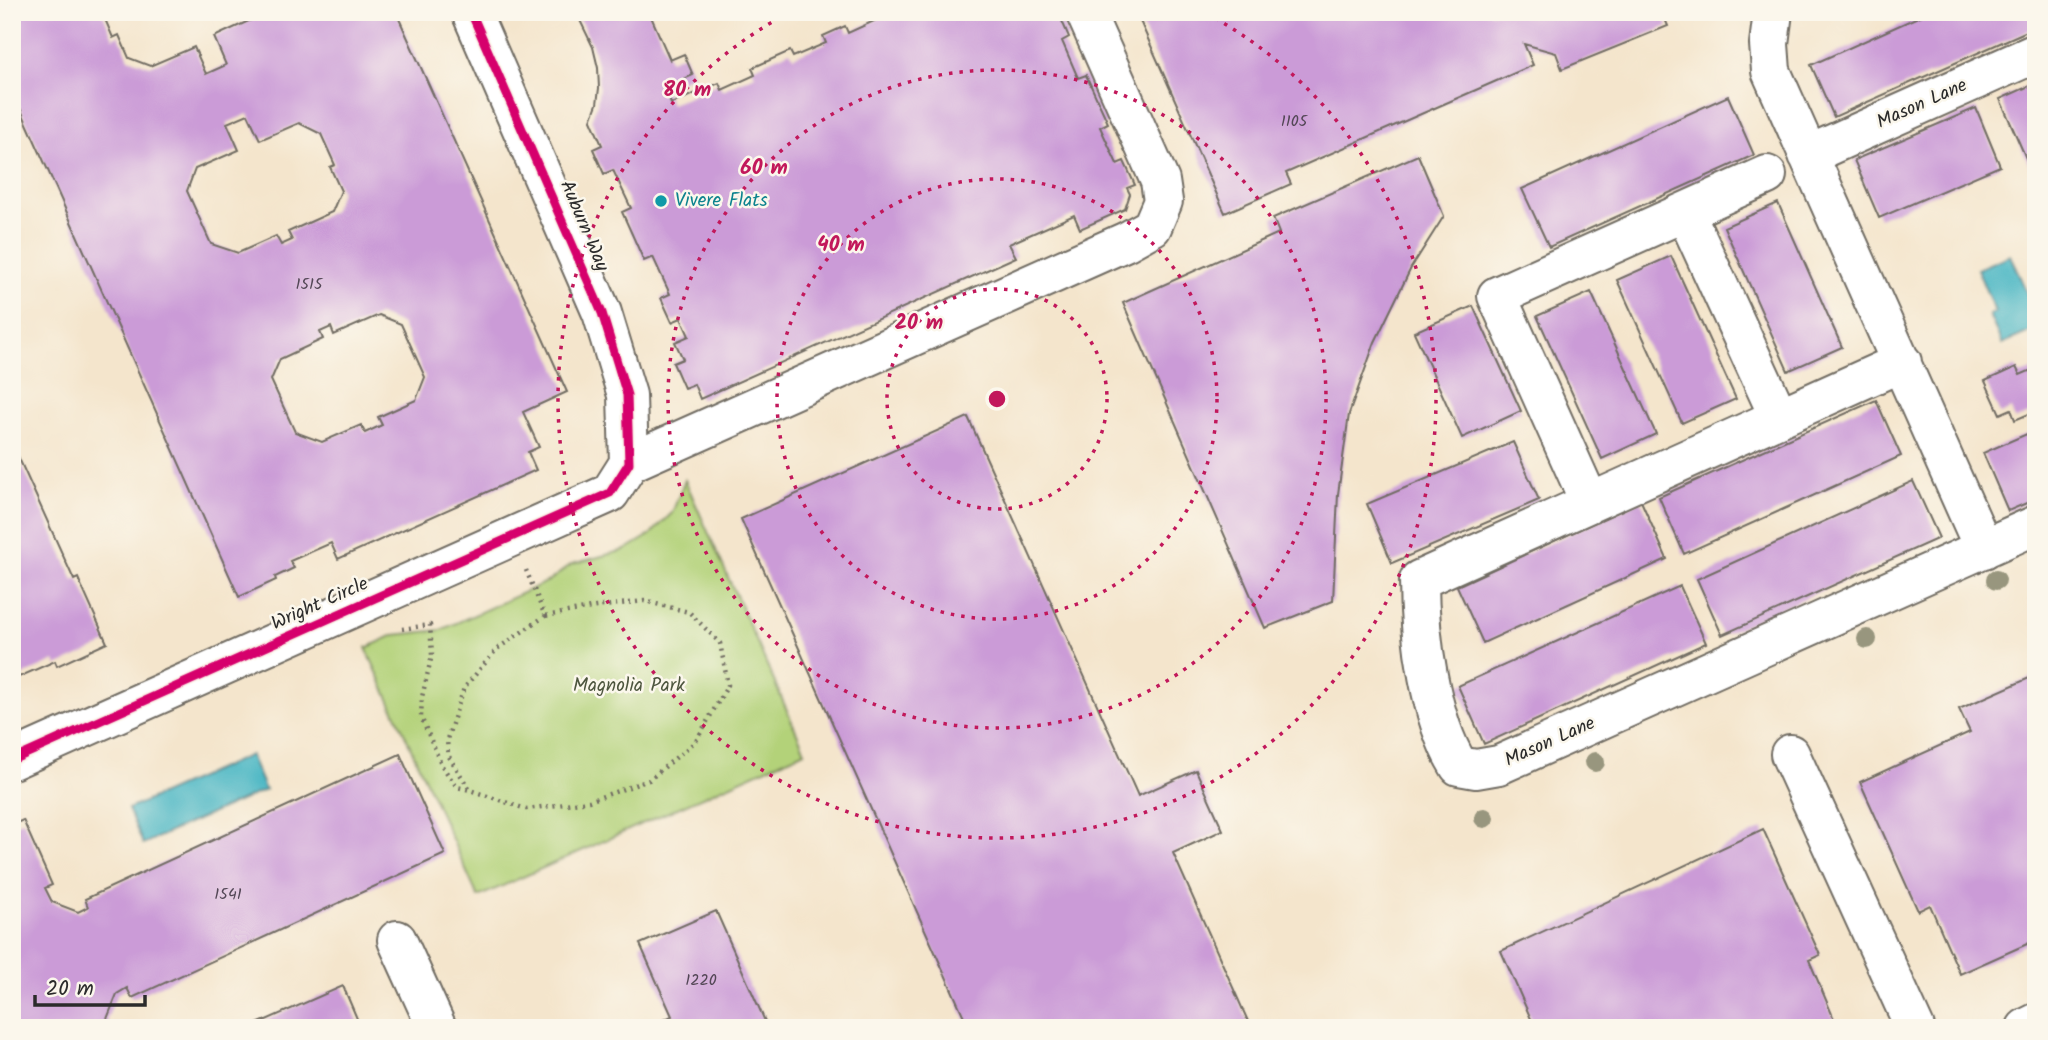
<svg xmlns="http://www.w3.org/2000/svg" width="2048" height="1040" font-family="Kalam,sans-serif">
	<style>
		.green { fill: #b3d279; stroke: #6f7e52; stroke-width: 2 }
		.water { fill: #47b5c3; stroke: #397077; stroke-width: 2 }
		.building { fill: #cb9bd7; fill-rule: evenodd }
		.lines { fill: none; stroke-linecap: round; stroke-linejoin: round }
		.minor-casing { stroke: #716c63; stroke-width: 42 }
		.path { stroke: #716c63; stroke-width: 4.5; stroke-dasharray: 2 5; stroke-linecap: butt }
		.minor { stroke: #fff; stroke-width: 38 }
		.cycleway-casing { stroke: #fbf7ec; stroke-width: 13 }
		.cycleway { stroke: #d6006c; stroke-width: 9 }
		.tree { fill: #98967e }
		.ring { fill: none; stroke: #c2185b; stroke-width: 3.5; stroke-dasharray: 3.5 7 }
		.culture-dot { fill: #0f9aa8; stroke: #fbf7ec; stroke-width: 2.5 }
		.labels { text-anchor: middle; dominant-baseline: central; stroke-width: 5; stroke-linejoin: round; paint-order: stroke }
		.number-label { font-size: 16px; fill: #534756 }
		.street-label { font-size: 19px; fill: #2b2b2b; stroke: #fbf7ec }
		.culture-label { font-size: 19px; fill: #0d838f; stroke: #fbf7ec; text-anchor: start }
		.park-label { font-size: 19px; fill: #4d553e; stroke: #fbf7ec }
		.centre { fill: #c2185b; stroke: #fbf7ec; stroke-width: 3.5 }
		.ring-label { font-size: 21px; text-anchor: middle; font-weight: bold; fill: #c2185b; stroke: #fbf7ec; stroke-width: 5; stroke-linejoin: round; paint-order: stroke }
	</style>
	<rect width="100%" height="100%" fill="#fbf7ec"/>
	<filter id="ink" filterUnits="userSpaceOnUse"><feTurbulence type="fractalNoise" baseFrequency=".0143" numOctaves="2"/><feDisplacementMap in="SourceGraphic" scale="14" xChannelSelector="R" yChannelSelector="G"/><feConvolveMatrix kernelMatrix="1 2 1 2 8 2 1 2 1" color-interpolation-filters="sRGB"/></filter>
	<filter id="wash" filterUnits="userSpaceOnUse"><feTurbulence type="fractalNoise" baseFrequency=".00686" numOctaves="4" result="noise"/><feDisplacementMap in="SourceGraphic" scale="28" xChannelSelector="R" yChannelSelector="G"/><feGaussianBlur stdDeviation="1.57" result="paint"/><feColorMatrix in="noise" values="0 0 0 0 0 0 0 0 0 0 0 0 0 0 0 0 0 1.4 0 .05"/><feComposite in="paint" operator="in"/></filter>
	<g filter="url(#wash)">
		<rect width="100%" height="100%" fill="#f4e5cc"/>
		<path class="green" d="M685,480L805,751L478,897L366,648L394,635L441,630L549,581L572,564L625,550L650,535L672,513Z"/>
		<path class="water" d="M2010,255L2036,313V329L2002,344L1989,315L1995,312L1977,269Z
			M250,755L265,790L143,844L128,809Z"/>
		<g id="blocks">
			<path class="building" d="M12,12H102L113,38L119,35L129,58L150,66L194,47L206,74L226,65L214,37L251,20L254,12H396L567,392L523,412L539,447L528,452L536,470L338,559L331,543L290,561L294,568L275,577L276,580L239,597L12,90ZM248,114L260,140L299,123L321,134L335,165L330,167L341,191L332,212L288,232L292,240L281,245L276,236L238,253L211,244L187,191L195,169L239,150L227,123ZM379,315L401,324L425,377L416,400L378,417L382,425L365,433L361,425L322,442L295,432L271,380L280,359L323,339L320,332L331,327L334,335Z
				M576,12H649L670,60L684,54L693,75L664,88L671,104L719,83L722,90L755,75L752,68L790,51L793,57L826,43L823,36L845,26L848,33L885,16L883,12H1048L1050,18L1059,14L1069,37L1062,41L1078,78L1086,75L1108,123L1100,127L1117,164L1124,161L1135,185L1127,188L1130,194L1125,209L1080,229L1074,215L1009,244L1016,257L700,399L694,384L684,388L673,363L683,359L675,342L689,336L681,318L672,322L661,298L670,294L653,257L644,261L622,212L631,208L613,170L604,174L593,149L602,145L591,120L597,104L599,88L598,68L593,47Z
				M1136,12H1662L1668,26L1562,69L1556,53L1524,44L1533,65L1286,173L1291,184L1225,213Z
				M1929,12H2036V27L1834,117L1811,65Z
				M2036,83V181L2000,99Z
				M1728,96L1754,155L1549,247L1522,189Z
				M1976,108L2000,166L1879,218L1854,160Z
				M1418,155L1444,216L1411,268L1375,342L1349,414L1338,494L1333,601L1265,628L1123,303L1279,233L1273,218Z
				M1778,203L1842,347L1788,371L1724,227Z
				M1671,256L1736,399L1682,423L1617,280Z
				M1591,292L1656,434L1602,459L1537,316Z
				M1473,306L1521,411L1462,438L1414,332Z
				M2016,367L2020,375L2036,368V411L2015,420L2011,409L2000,414L1985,381Z
				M1876,400L1901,456L1684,554L1659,497Z
				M968,417L1138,796L1196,770L1223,830L1173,853L1251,1028H969L741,519Z
				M2036,430V499L2008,511L1983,453Z
				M1513,442L1539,500L1392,563L1367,504Z
				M12,443L74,580L78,578L107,643L57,666L55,661L12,680Z
				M1913,481L1939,538L1722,635L1697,579Z
				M1641,501L1667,559L1483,643L1457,586Z
				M1680,586L1706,643L1484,744L1458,686Z
				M2036,675V940L1960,974L1930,905L1918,911L1860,782L1970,732L1959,709Z
				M400,754L445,854L132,998L127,988L117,994L107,1019L111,1028H12V825L23,820L52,885L45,888L52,902L78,912L88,907L85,899Z
				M1763,829L1820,955L1809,960L1837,1026L1535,1028L1501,951Z
				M716,911L768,1028H645L672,1016L640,944Z
				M343,986L361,1028H248Z"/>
		</g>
	</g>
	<g filter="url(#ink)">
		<use href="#blocks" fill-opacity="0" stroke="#716c63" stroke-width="2"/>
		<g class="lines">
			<g class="minor-casing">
				<path id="minor" d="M471,12L602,313L627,395L629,463
					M1773,12L1769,44L1771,71L1984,549
					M1808,155L2036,53
					M1685,212L1779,417
					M1902,362L1419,580C1419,635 1430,720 1459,766L1476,769L1499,765L2036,525
					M629,463L1127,241L1152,227L1163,201L1160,181L1085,12
					M1590,503L1497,296L1767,175
					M1790,754L1915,1028
					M12,760L610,493L629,463
					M397,940L437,1028
					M2026,1028L2036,1023"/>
			</g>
			<path class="path" d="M526,570L545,616L497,649L464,688L447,739L448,755L470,790L526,809L589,801L649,780L696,741L728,685L720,643L689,612L644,601L596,607L545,616
				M402,629L430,625L432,655L422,697L421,717L442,766L457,787L470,790"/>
			<use href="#minor" class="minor"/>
			<g class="cycleway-casing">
				<path id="cycleway" d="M12,760L610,493L629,463L627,395L602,313L471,12"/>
			</g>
			<use href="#cycleway" class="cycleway"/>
		</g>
		<g class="tree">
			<circle cx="1996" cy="580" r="10"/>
			<circle cx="1867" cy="639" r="10"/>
			<circle cx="1595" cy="762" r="10"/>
			<circle cx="1484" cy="818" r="10"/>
		</g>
	</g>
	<g class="ring">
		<circle cx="997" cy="399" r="110"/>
		<circle cx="997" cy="399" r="220"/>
		<circle cx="997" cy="399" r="329"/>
		<path d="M1206 13A439 439 0 1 1 788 13"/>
	</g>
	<circle class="culture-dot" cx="661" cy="201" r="7"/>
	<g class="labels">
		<g class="number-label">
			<text x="1294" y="121">1105</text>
			<text x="309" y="284">1515</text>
			<text x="228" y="894">1541</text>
			<text x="701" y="980">1220</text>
		</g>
		<g class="street-label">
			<text transform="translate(1922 104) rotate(-24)">Mason Lane</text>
			<text transform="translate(584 226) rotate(67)">Auburn Way</text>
			<text transform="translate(320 604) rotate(-24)">Wright Circle</text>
			<text transform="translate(1550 742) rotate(-24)">Mason Lane</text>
		</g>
		<g class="culture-label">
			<text x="675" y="201">Vivere Flats</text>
		</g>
		<g class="park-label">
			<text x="629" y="686">Magnolia Park</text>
		</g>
	</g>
	<circle cx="997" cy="399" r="10" class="centre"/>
	<g class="ring-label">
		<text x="687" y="96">80 m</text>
		<text x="764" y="174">60 m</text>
		<text x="841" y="251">40 m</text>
		<text x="919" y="329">20 m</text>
	</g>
	<rect width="2048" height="1040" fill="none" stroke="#fbf7ec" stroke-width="42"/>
	<path d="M35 995v10h110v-10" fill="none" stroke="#2b2b2b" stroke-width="3.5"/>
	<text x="46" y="995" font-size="21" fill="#2b2b2b" stroke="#fbf7ec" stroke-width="5" paint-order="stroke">20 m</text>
</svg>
